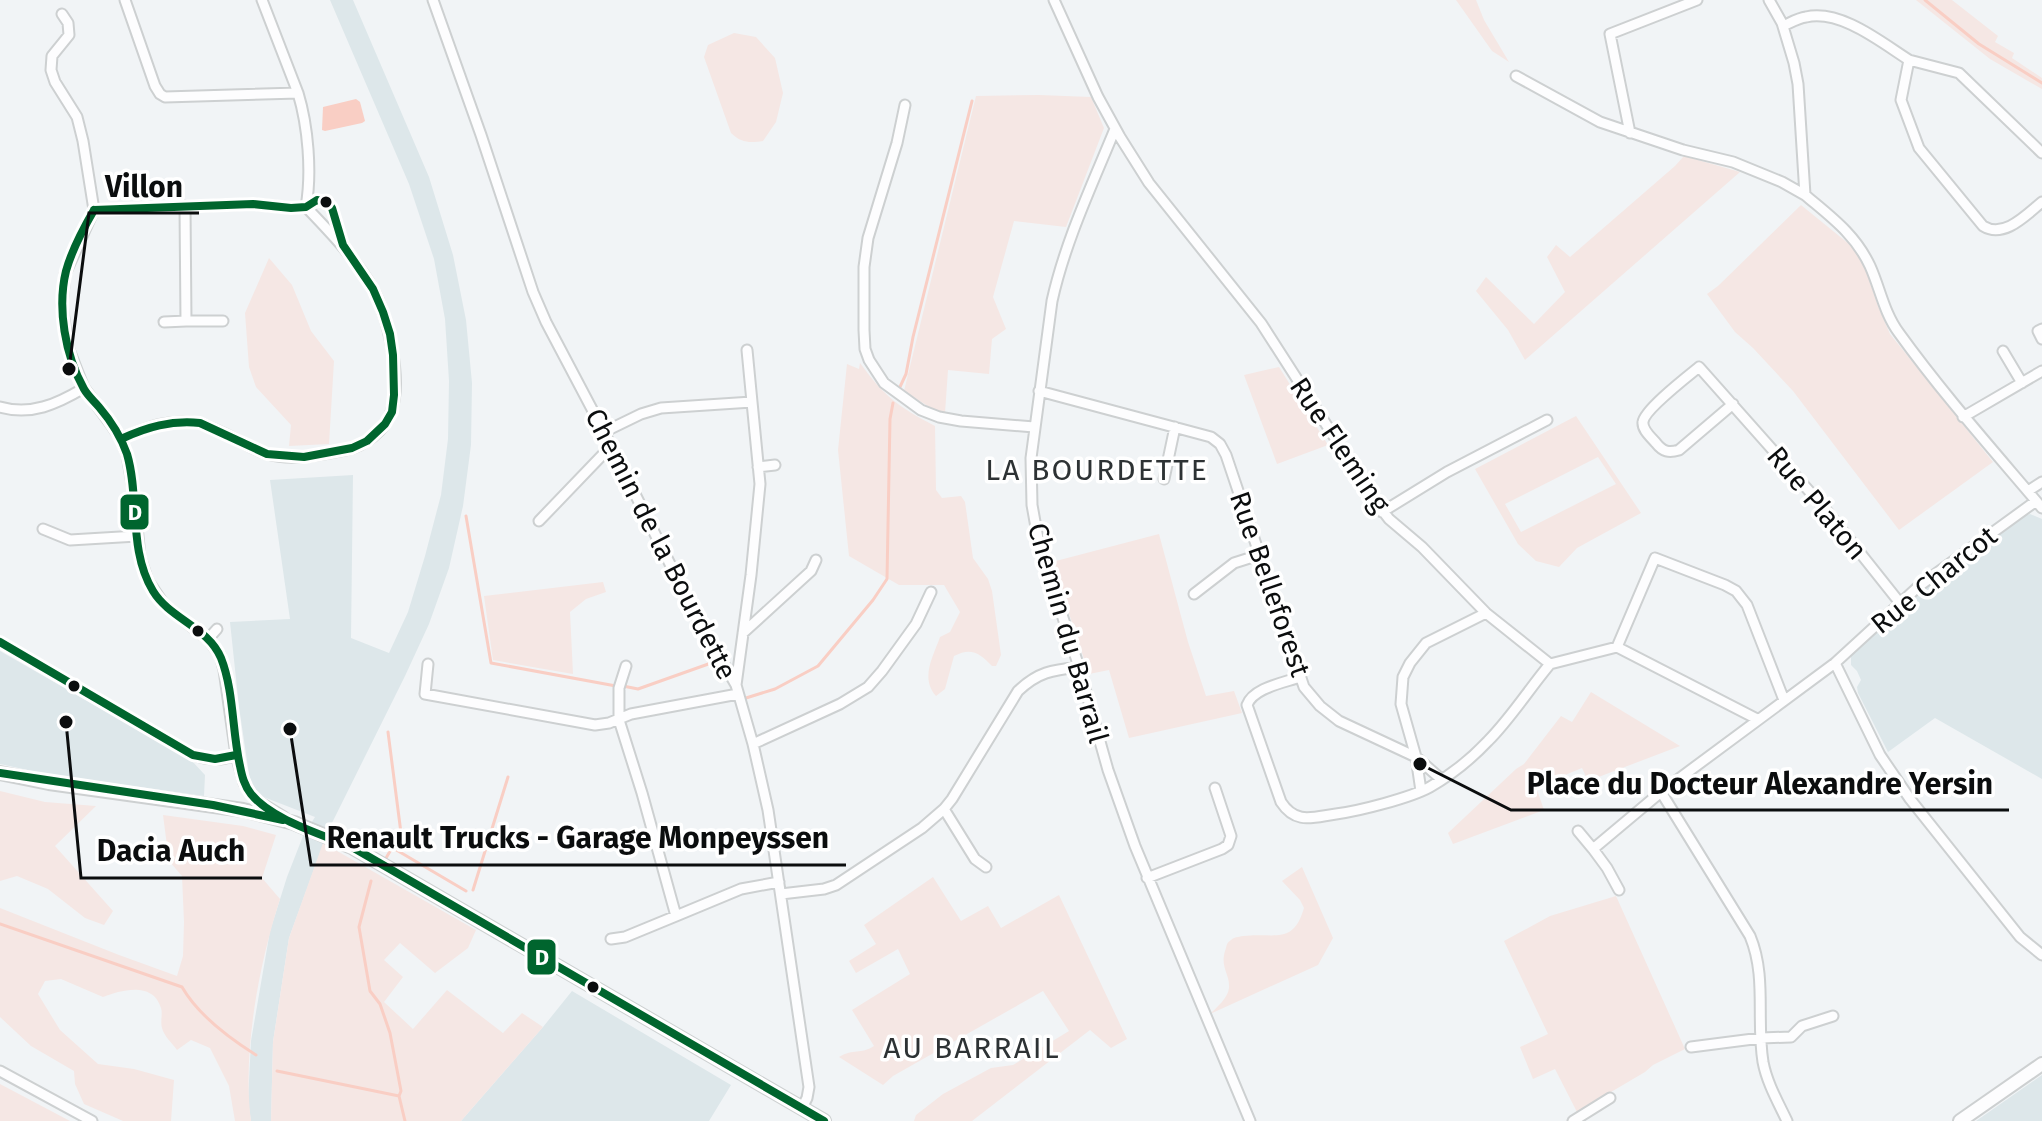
<svg xmlns="http://www.w3.org/2000/svg" width="2042" height="1121" font-family="'Fira Sans',sans-serif">
	<style>
		.built { fill: #dde7ea }
		.green { fill: #f5e7e4; fill-rule: evenodd }
		.water { fill: #f9cec4 }
		.lines { fill: none; stroke-linecap: round; stroke-linejoin: round }
		.stream { stroke: #f9cec4; stroke-width: 3 }
		.street-casing { stroke: #cdd0d1; stroke-width: 13 }
		.secondary-casing { stroke: #cdd0d1; stroke-width: 16 }
		.street { stroke: #fdfdfe; stroke-width: 9 }
		.secondary { stroke: #fdfdfe; stroke-width: 12 }
		.bus-1-casing { stroke: #fff; stroke-width: 14 }
		.bus-1 { stroke: #00652e; stroke-width: 8 }
		.bus-dot { fill: #0b0d0e; stroke: #fff; stroke-width: 3 }
		.labels { text-anchor: middle; dominant-baseline: central; stroke-width: 7; stroke-linejoin: round; paint-order: stroke }
		.street-label { font-size: 28px; fill: #0b0d0e; stroke: #fff }
		.neighbourhood-label { font-size: 30px; letter-spacing: 2px; fill: #2d3234; stroke: #fff }
		.leader { fill: none; stroke: #0b0d0e; stroke-width: 3 }
		.callout-dot { fill: #0b0d0e; stroke: #fff; stroke-width: 3 }
		.callout-label { font-size: 30px; text-anchor: middle; font-weight: bold; fill: #0b0d0e; stroke: #fff; stroke-width: 7; stroke-linejoin: round; paint-order: stroke }
		.line-badge { stroke: #fff; stroke-width: 3 }
		.badge-label { font-size: 22px; text-anchor: middle; font-weight: bold; fill: #fff }
	</style>
	<rect width="100%" height="100%" fill="#f1f4f6"/>
	<path class="built" d="M330,0H353L429,177L453,255L466,320L472,383L471,445L463,506L449,568L429,624L405,676L328,831L289,938L273,1042L271,1121H251L248,1101L251,1041L270,931L287,877L303,836L315,817L261,796L257,793L250,781L239,707L230,622L290,619L270,480L353,475L351,638L389,653L408,612L425,556L441,495L448,439L449,381L445,319L434,259L409,184Z
		M2030,514L2042,519V779L1935,718L1888,752L1858,693L1857,687L1861,680L1857,671L1851,665V655L1923,590L2024,516Z
		M0,651L192,761L205,775L204,796L46,774L0,764Z
		M572,991L731,1085L709,1121H461L543,1027Z
		M2042,1075V1121H1976Z"/>
	<path class="green" d="M1456,0H1476L1484,20L1509,62L1492,51Z
		M1916,0H1952L1998,36L1995,42L2014,53L2012,58L2042,78V89L1990,59Z
		M734,33L756,37L775,58L783,93L776,122L763,141C750,143 741,143 731,133L704,57L708,45Z
		M1039,95L1091,97L1104,128L1066,227L1014,221L993,297L1006,329L992,339L989,374L948,370L945,413L934,410L904,391L976,96Z
		M1684,156L1740,172L1525,360L1508,330L1476,291L1486,277L1534,324L1565,292L1547,257L1556,245L1570,257L1675,166Z
		M1801,205L1849,244L1857,253L1865,268L1878,306L1890,334L1993,462L1899,530L1793,391L1753,348L1735,332L1707,294L1718,286Z
		M269,258L292,285L311,331L334,361L329,444L289,446L291,425L256,387L249,367L245,313Z
		M860,363C885,397 897,406 935,426L936,490L942,498L961,496L965,502L973,558L988,579L992,591L1001,655L996,666H992C980,653 971,647 954,656L945,689L936,696C920,678 933,657 940,637L950,632L960,612L944,585H899L849,556L838,450L847,364L859,369Z
		M1279,367L1328,445L1277,464L1244,375Z
		M1576,416L1641,513L1577,548L1559,567L1536,561L1518,544L1475,469ZM1598,457L1616,484L1521,532L1505,504Z
		M1159,534L1188,642L1206,696L1234,691L1242,713L1129,738L1109,670L1089,674L1052,562Z
		M603,582L606,592L586,599L570,612L573,674L493,660L484,596Z
		M1591,692L1680,746L1588,781L1582,768L1536,787L1544,810L1453,844L1448,833L1516,769L1524,764L1561,716L1572,722Z
		M0,791L45,802L96,806L55,846L113,911L104,925L85,918L48,889L17,876L0,881Z
		M163,815L243,826L276,835L262,878L280,899C259,964 242,1053 251,1121H235L229,1086L210,1048L191,1040L177,1050C172,1043 164,1036 162,1028C160,1021 163,1014 161,1008C153,981 121,990 103,997L61,979L45,981L38,994L60,1030L98,1064L134,1069L174,1080L171,1121H123L84,1104L75,1084L74,1071L31,1046L0,1017V908L119,955L177,976L183,956L184,922L182,876L169,861Z
		M323,843L476,930L468,948L435,973L400,943L384,960L403,977L384,1002L413,1029L447,990L503,1033L522,1013L543,1027L461,1121H271L273,1042L289,938Z
		M1302,867L1333,938L1318,965L1210,1014C1217,1007 1228,998 1229,988C1230,974 1220,968 1225,951C1227,946 1226,943 1231,940C1234,937 1238,937 1243,936C1274,932 1293,946 1304,908L1300,900L1282,881Z
		M933,877L961,921L988,906L1001,928L1059,895L1127,1039L1111,1048L1090,1030L972,1121H914L916,1115L943,1094L991,1068L1013,1065L1069,1031L1043,991L893,1076L883,1085L839,1057C854,1048 860,1055 874,1046L852,1010L910,974L898,949L856,973L849,961L876,944L864,925Z
		M1616,896L1685,1049L1653,1065L1645,1072L1577,1112L1555,1069L1533,1079L1520,1047L1548,1034L1504,941L1550,916Z
		M0,1084L70,1121H0Z"/>
	<path class="water" d="M356,99L360,102L365,121L362,123L325,131L322,130L323,107Z"/>
	<g class="lines">
		<path class="stream" d="M1925,0L1979,44L2042,83
			M899,389L906,374L913,337L972,101
			M466,516L491,663L616,686
			M623,686L638,689L714,662
			M746,698L775,689L818,666L873,600L887,579L890,419L893,403
			M393,848L466,891
			M386,858L401,833L388,732
			M371,881L359,927L370,991L380,1004L390,1033L401,1091L399,1096L405,1121
			M473,890L508,777
			M0,924L182,987C198,1015 229,1038 256,1055
			M277,1071L399,1096"/>
		<g class="street-casing">
			<path id="street" d="M125,0L155,86L160,94L165,97L298,93C308,126 312,172 306,207
				M262,0L298,93
				M433,0L481,135L533,292L546,322L604,432L694,612L736,685L753,744L768,810L809,1087L807,1098L802,1108
				M1054,0L1098,97L1120,137L1149,183L1261,323L1376,502L1389,519L1422,547L1486,613L1550,664L1617,647L1757,719
				M1769,0L1782,23L1794,63L1798,84L1805,195C1831,217 1855,234 1870,266C1880,288 1884,313 1899,333C1943,394 1993,450 2042,508
				M62,14L68,23L69,35L52,56L51,70L55,82L77,117L83,141L94,210L65,274L62,305L68,347L84,388L110,423L121,439L127,455L134,495L140,557L148,581L165,606L208,639L220,655L224,670L236,755L244,783L256,800L284,817
				M1783,26C1790,23 1798,18 1806,17C1841,9 1882,43 1909,60L1901,100L1919,148L1983,226C2004,239 2026,215 2042,202
				M1909,60L1959,73L2042,153
				M1516,76L1600,122L1683,150L1733,162L1782,182L1805,195
				M905,105L897,143L868,238L864,267V330L865,349L869,360L884,383L921,410L939,417L961,421L1034,427
				M1115,129C1092,185 1065,242 1052,301L1031,458L1032,505L1039,544L1079,667L1108,770L1135,846L1250,1121
				M1630,133L1610,34L1697,0
				M94,210L253,204L291,208L306,207
				M186,321H223
				M164,322L186,321L185,206
				M2042,329L2038,331L2042,339
				M747,350L752,402
				M2003,351L2022,383
				M1039,391L1211,437L1220,444L1226,455L1304,687L1320,706L1339,721L1416,757L1441,779
				M1733,404L1679,450C1669,453 1663,452 1656,443C1651,437 1642,430 1643,422C1644,410 1688,376 1699,367L1826,510L1900,603
				M0,407C31,416 57,404 84,388
				M1963,417L2042,371
				M604,432L641,414L661,408L752,402L760,484L751,575L736,685
				M121,439C149,426 168,419 200,423C211,428 222,432 233,438C244,443 255,450 267,454C292,461 321,455 346,450C364,446 385,431 391,412C403,381 388,316 372,287C354,257 330,232 306,207
				M758,467L775,465
				M1164,479L1175,427
				M2028,491L2042,482
				M1382,512L1447,472L1547,420
				M539,521L611,446
				M43,529L70,540L137,536
				M1194,594L1234,563L1259,555
				M743,633L811,571L816,560
				M208,639L217,629
				M0,642L193,755C209,760 221,761 236,755
				M1617,647L1655,558L1725,585L1736,591L1747,605L1784,700
				M1835,663L1880,755L1910,799L2020,937L2042,955
				M428,664L425,694L595,725L609,723L631,714L738,694
				M626,666L619,688V720L642,793L676,916L741,889L779,882
				M1300,677C1283,683 1253,688 1247,705L1281,802C1296,825 1313,817 1336,814C1359,811 1410,798 1430,787C1451,775 1472,758 1488,741C1511,718 1529,689 1550,664
				M753,744L840,704L868,687L882,671L916,624L931,592
				M1421,791L1416,757L1401,704L1403,677L1410,663L1426,643L1486,613
				M944,809L975,859L986,867
				M1578,831L1593,849
				M1147,878L1222,849L1228,845L1231,836L1215,788
				M1619,890L1607,868L1593,849L1661,792
				M781,894L824,889L836,885L922,828L944,809L952,799L1018,691C1038,672 1052,670 1079,667
				M611,939L625,937L676,916
				M1691,1047L1761,1038L1791,1037L1802,1026L1833,1016
				M0,1071L92,1121
				M1573,1121L1610,1098
				M1787,1121C1778,1102 1767,1083 1763,1062C1756,1019 1767,977 1750,936L1661,792L1835,663L1919,586L2036,501"/>
		</g>
		<g class="secondary-casing">
			<path id="secondary" d="M0,773L49,783L243,810L294,823L352,847L824,1121
				M1960,1121L2042,1064"/>
		</g>
		<use href="#street" class="street"/>
		<use href="#secondary" class="secondary"/>
		<g class="bus-1-casing">
			<path id="bus-1" d="M94,210C83,229 72,249 66,271C57,308 65,355 84,389C88,396 94,401 99,407C111,421 121,437 127,454C140,498 128,550 153,591C170,619 208,627 221,658C234,691 232,731 240,766C242,776 244,785 251,794C272,820 321,834 352,847L824,1121
				M94,210L253,204L291,208L306,207L317,200L327,202L332,208L343,245L373,289L383,312L390,334L393,355L394,395L392,412L385,424L367,441L352,448L304,457L267,454L200,423C171,420 147,427 121,439
				M0,642L193,755L215,759L236,755
				M0,773L213,805L283,820"/>
		</g>
		<use href="#bus-1" class="bus-1"/>
	</g>
	<g class="bus-dot">
		<circle cx="326" cy="202" r="7"/>
		<circle cx="198" cy="631" r="7"/>
		<circle cx="74" cy="686" r="7"/>
		<circle cx="593" cy="987" r="7"/>
	</g>
	<g class="labels">
		<g class="street-label">
			<text transform="translate(1340 445) rotate(56)">Rue Fleming</text>
			<text transform="translate(1817 503) rotate(50)">Rue Platon</text>
			<text transform="translate(661 544) rotate(63)">Chemin de la Bourdette</text>
			<text transform="translate(1934 580) rotate(-39)">Rue Charcot</text>
			<text transform="translate(1270 584) rotate(71)">Rue Belleforest</text>
			<text transform="translate(1068 633) rotate(74)">Chemin du Barrail</text>
		</g>
		<g class="neighbourhood-label">
			<text x="1097" y="470">LA BOURDETTE</text>
			<text x="972" y="1048">AU BARRAIL</text>
		</g>
	</g>
	<path class="leader" d="M69 369L89 213H199M1420 764L1511 810H2009M290 729L311 865H846M66 722L81 878H262"/>
	<g class="callout-dot">
		<circle cx="69" cy="369" r="8"/>
		<circle cx="1420" cy="764" r="8"/>
		<circle cx="290" cy="729" r="8"/>
		<circle cx="66" cy="722" r="8"/>
	</g>
	<g class="callout-label">
		<text x="144" y="197">Villon</text>
		<text x="1760" y="794">Place du Docteur Alexandre Yersin</text>
		<text x="578" y="848">Renault Trucks - Garage Monpeyssen</text>
		<text x="171" y="861">Dacia Auch</text>
	</g>
	<g class="line-badge">
		<rect x="119" y="493" width="31" height="38" rx="8" fill="#00652e"/>
		<rect x="526" y="938" width="31" height="38" rx="8" fill="#00652e"/>
	</g>
	<g class="badge-label">
		<text x="135" y="520">D</text>
		<text x="542" y="965">D</text>
	</g>
</svg>
